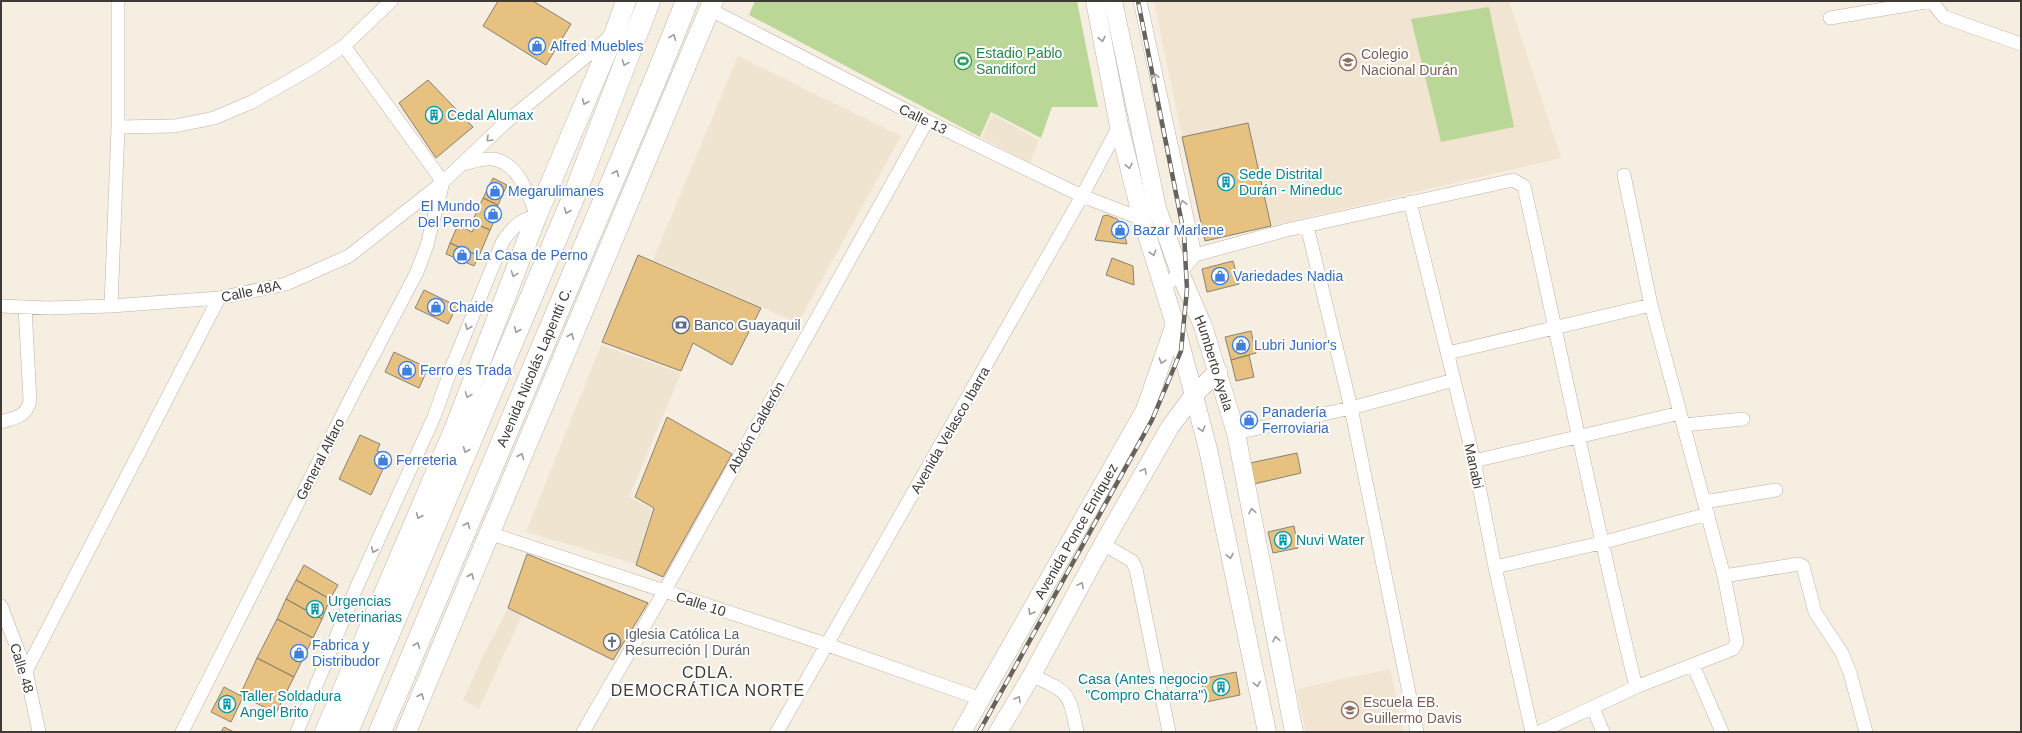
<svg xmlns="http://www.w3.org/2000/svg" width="2022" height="733" font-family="Arial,sans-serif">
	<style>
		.built { fill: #efe4d0 }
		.education { fill: #f1e4d0 }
		.green { fill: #bbd797 }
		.building { fill: #e6c17f; stroke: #888175 }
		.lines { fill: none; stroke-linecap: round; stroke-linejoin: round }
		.street-casing { stroke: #bbb3a7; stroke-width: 14 }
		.secondary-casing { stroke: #bbb3a7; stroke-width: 19 }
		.primary-casing { stroke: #bbb3a7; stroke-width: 21 }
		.highway-casing { stroke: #bbb3a7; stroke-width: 23 }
		.street { stroke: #fff; stroke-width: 13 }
		.secondary { stroke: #fff; stroke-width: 18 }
		.primary { stroke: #fff; stroke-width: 20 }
		.highway { stroke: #fff; stroke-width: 22 }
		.rail-casing { stroke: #67635c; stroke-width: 4.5 }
		.rail { stroke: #fff; stroke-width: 3; stroke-dasharray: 9; stroke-linecap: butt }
		.oneway { stroke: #9e9d9a }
		.labels { text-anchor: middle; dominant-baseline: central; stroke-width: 4; stroke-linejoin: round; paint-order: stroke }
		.shop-label { font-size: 14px; fill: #366cbe; stroke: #fff; text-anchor: start }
		.leisure-label { font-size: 14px; fill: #27864d; stroke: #fff; text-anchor: start }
		.education-label { font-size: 14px; fill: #785e54; stroke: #fff; text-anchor: start }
		.culture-label { font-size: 14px; fill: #0d838f; stroke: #fff; text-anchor: start }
		.street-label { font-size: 14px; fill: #3e3b36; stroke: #fff }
		.service-label { font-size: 14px; fill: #4e5e75; stroke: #fff; text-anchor: start }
		.worship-label { font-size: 14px; fill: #5b616d; stroke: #fff; text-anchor: start }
		.quarter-label { font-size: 16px; letter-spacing: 1px; fill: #3e3b36; stroke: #fff }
	</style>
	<rect width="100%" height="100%" fill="#f6efe1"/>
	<path class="built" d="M738,56L901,136L798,323L653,260Z
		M992,114L1039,140L1030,163L982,138Z
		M601,345L681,373L629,497L652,508L636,564L526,532Z
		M508,608L522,615L479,709L463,700L484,654Z"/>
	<path class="education" d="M1154,1H1509L1561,158L1271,226L1248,123L1182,137Z
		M1390,669L1404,732H1306L1297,689Z"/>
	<path class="green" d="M755,1H1077L1098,107H1052L1041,138L991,112L980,137L749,15Z
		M1489,7L1514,127L1441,142L1411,19Z"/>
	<path class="building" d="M498,1H533L571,24L546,65L483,26Z
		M428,80L473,127L436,158L399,103Z
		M1248,123L1271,226L1205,241L1182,137Z
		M493,178L507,185L498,205L483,198Z
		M483,198L498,205L495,212L498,213L490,230L472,222Z
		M1107,215L1117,219L1121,223L1127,244L1095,240L1103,216Z
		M476,224L490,230L479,256L450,243L458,225L472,232Z
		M450,243L479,256L474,266L446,254Z
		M638,255L761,308L732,365L693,343L681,371L602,342Z
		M1112,258L1133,266L1134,285L1106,275Z
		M1233,261L1239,284L1207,292L1202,269Z
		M424,290L457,306L448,324L415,308Z
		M1251,331L1256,353L1231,360L1225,337Z
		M394,352L428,368L419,388L385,372Z
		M1249,355L1254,377L1236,381L1231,360Z
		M667,417L732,454L663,577L636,565L654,508L635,497Z
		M360,435L380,444L377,451L389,456L371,495L339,479Z
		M1297,453L1301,473L1254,484L1250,463Z
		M1294,526L1298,548L1273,553L1268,532Z
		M527,554L648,603L613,660L508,608Z
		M304,565L338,585L330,599L296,580Z
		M296,580L330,599L322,619L286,599Z
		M286,599L322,619L313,638L277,619Z
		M277,619L313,638L294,677L257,658Z
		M257,658L294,677L276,713L240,695Z
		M1236,672L1240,695L1206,702L1201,679Z
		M224,687L243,697L231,722L211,712Z
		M224,727L234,732H221Z"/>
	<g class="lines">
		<g class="street-casing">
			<path id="street" d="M1140,1L1195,255L1180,273L1164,287
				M1931,1L1944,17L2021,44
				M709,9L927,121L1082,196L1142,219
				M1830,18L1932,1
				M118,127L175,126L214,118L252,102L313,67L344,46L391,1
				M1410,202L1474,461L1495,567L1532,732
				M1307,226L1351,408L1417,732
				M1195,255L1287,230L1513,180L1524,186C1561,353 1595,520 1636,687
				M1,306L49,308L111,306L219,298L286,284L349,256L443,182L505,123L611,36
				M111,306L118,127V1
				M1448,353L1651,305
				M1,422C16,417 25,418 30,401L25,307
				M1684,425L1743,419
				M1236,433L1351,408L1454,380
				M1474,461L1680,413
				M1704,502L1776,490
				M489,533L828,645L981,699
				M1103,544L1132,561L1136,569L1169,732
				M1495,567L1601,543L1708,514
				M1724,576L1799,564L1803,566L1815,612L1842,653L1850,673L1866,732
				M1,606L26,671L39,732
				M1693,665L1722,732
				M26,671L219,298
				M1032,675C1070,694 1068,690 1077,732
				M1593,708L1603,732
				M182,732L356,388L417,272L427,245L443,182L344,46
				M297,732L358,584L434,417L453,364L503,241C514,226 519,221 537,215C528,195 519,163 493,159C484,158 472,162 463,164
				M583,732L664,592L927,121
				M777,732L1082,196L1119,126
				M1540,732L1636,687L1733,649L1737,642L1724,576L1651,305L1624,175"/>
		</g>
		<g class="secondary-casing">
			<g id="secondary">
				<path d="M1095,1L1119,126L1142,219L1175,324L1208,449L1267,732"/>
				<path id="s1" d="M1113,1L1157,208L1180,273L1203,326L1236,433L1294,732"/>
				<path id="s2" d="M962,732L1145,410L1175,324"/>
				<path d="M998,732L1032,675L1103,544L1170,427L1193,396L1218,371"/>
			</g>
		</g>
		<g class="primary-casing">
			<path id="primary" d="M325,732L454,430L537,215L615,32L626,1
				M406,732L713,1"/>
		</g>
		<g class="highway-casing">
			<g id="highway">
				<path d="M347,732L576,191L649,1"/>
				<path id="s3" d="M380,732L658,73L687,1"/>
			</g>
		</g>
		<use href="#street" class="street"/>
		<use href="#secondary" class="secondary"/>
		<use href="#primary" class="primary"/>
		<use href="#highway" class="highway"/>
		<g class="rail-casing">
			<path id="rail" d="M979,732L1152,420L1181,351L1187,289L1184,234L1138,1"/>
		</g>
		<use href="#rail" class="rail"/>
	</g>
	<defs><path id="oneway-chevron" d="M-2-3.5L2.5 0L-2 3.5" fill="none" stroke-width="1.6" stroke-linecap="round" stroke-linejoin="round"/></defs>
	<g class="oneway">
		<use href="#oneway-chevron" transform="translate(673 37) rotate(-68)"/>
		<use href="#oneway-chevron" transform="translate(1102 39) rotate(79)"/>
		<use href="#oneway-chevron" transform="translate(625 63) rotate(111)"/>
		<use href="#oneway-chevron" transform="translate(1155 76) rotate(-102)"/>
		<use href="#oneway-chevron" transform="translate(585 102) rotate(113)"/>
		<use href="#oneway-chevron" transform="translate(489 139) rotate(136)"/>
		<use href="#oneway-chevron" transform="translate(1129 166) rotate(77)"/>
		<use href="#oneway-chevron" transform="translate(616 173) rotate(-67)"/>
		<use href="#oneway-chevron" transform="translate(1183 203) rotate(-103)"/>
		<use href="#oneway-chevron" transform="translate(567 211) rotate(113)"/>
		<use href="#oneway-chevron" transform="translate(1153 253) rotate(72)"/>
		<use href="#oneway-chevron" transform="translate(514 274) rotate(111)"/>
		<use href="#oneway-chevron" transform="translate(468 327) rotate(112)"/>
		<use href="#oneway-chevron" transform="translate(517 330) rotate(113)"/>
		<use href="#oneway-chevron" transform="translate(571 336) rotate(-67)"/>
		<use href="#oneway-chevron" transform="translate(1162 361) rotate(107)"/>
		<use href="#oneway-chevron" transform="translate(468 395) rotate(111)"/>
		<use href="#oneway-chevron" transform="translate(1202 429) rotate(74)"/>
		<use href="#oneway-chevron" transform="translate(466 450) rotate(113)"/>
		<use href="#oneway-chevron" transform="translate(521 456) rotate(-67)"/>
		<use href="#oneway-chevron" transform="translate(1144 471) rotate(-60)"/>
		<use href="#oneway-chevron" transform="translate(1252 511) rotate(-101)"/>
		<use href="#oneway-chevron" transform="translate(419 516) rotate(113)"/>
		<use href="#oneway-chevron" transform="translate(467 525) rotate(-67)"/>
		<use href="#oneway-chevron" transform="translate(374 550) rotate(115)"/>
		<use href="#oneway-chevron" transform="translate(1230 556) rotate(78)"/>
		<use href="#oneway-chevron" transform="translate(471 576) rotate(-67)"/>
		<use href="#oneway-chevron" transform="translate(1081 585) rotate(-62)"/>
		<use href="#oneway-chevron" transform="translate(1031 612) rotate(120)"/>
		<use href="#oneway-chevron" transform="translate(1276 639) rotate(-101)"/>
		<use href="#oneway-chevron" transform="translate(417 645) rotate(-67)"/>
		<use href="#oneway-chevron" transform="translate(1257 684) rotate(78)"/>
		<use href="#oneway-chevron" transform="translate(421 696) rotate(-67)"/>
		<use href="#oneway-chevron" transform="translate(1018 699) rotate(-59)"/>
	</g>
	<defs>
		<g id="shop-ring" transform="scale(0.9)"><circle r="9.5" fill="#fff" stroke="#3f7fe0" stroke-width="1.5"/><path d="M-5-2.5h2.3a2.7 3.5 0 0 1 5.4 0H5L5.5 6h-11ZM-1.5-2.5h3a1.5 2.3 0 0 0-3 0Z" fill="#3f7fe0"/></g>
		<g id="stadium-ring" transform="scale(0.9)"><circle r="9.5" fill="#fff" stroke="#2e9e5b" stroke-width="1.5"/><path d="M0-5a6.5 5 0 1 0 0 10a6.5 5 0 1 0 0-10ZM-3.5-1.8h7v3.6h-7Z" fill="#2e9e5b"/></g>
		<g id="school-ring" transform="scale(0.9)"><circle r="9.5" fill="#fff" stroke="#8d6e63" stroke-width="1.5"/><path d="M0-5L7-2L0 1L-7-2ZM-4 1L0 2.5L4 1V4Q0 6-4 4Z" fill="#8d6e63"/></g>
		<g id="building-ring" transform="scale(0.9)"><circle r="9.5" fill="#fff" stroke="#0f9aa8" stroke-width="1.5"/><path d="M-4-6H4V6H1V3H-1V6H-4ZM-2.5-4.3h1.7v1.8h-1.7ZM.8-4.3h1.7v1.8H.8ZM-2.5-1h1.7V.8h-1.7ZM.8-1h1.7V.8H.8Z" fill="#0f9aa8"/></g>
		<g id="bank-ring" transform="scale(0.9)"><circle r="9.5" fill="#fff" stroke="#5c6f8a" stroke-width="1.5"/><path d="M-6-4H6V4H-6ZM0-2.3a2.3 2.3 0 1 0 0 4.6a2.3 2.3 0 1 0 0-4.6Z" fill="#5c6f8a"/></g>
		<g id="church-ring" transform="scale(0.9)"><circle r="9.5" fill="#fff" stroke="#6b7280" stroke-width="1.5"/><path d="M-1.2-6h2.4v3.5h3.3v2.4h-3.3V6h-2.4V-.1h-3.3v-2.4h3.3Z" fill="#6b7280"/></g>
	</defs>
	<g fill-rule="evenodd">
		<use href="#shop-ring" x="537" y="46"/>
		<use href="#stadium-ring" x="963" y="61"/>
		<use href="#school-ring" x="1348" y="62"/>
		<use href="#building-ring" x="434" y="115"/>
		<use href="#building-ring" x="1226" y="182"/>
		<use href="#shop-ring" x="495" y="191"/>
		<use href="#shop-ring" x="493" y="214"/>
		<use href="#shop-ring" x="1120" y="230"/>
		<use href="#shop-ring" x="462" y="255"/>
		<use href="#shop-ring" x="1220" y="276"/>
		<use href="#shop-ring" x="436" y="307"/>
		<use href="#bank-ring" x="681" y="325"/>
		<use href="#shop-ring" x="1241" y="345"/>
		<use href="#shop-ring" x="407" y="370"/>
		<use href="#shop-ring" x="1249" y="420"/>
		<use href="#shop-ring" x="383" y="460"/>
		<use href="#building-ring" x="1283" y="540"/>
		<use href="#building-ring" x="315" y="609"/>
		<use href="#church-ring" x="612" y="642"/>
		<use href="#shop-ring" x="299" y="653"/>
		<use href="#building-ring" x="1221" y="687"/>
		<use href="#building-ring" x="227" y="704"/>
		<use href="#school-ring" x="1350" y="710"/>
	</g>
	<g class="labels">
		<g class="shop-label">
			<text x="550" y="46">Alfred Muebles</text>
			<text x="508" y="191">Megarulimanes</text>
			<text x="480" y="206" text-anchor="end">El Mundo<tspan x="480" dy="16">Del Perno</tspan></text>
			<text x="1133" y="230">Bazar Marlene</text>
			<text x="475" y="255">La Casa de Perno</text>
			<text x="1233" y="276">Variedades Nadia</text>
			<text x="449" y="307">Chaide</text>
			<text x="1254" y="345">Lubri Junior's</text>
			<text x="420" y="370">Ferro es Trada</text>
			<text x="1262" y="412">Panadería<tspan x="1262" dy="16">Ferroviaria</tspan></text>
			<text x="396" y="460">Ferreteria</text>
			<text x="312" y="645">Fabrica y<tspan x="312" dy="16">Distribudor</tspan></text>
		</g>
		<g class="leisure-label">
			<text x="976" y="53">Estadio Pablo<tspan x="976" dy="16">Sandiford</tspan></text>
		</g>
		<g class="education-label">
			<text x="1361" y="54">Colegio<tspan x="1361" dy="16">Nacional Durán</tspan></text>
			<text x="1363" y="702">Escuela EB.<tspan x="1363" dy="16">Guillermo Davis</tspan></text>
		</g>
		<g class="culture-label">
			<text x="447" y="115">Cedal Alumax</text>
			<text x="1239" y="174">Sede Distrital<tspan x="1239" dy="16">Durán - Mineduc</tspan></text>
			<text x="1296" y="540">Nuvi Water</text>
			<text x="328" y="601">Urgencias<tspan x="328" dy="16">Veterinarias</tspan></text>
			<text x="1208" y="679" text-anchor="end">Casa (Antes negocio<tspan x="1208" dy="16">"Compro Chatarra")</tspan></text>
			<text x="240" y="696">Taller Soldadura<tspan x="240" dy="16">Angel Brito</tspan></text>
		</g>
		<g class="street-label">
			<text transform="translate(923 119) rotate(26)">Calle 13</text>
			<text transform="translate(251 291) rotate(-12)">Calle 48A</text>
			<text stroke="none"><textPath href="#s1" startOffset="377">Humberto Ayala</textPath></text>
			<text stroke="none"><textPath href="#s3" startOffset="396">Avenida Nicolás Lapentti C.</textPath></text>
			<text transform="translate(756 427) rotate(-61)">Abdón Calderón</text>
			<text transform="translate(950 430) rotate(-60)">Avenida Velasco Ibarra</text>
			<text transform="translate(320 459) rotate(-63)">General Alfaro</text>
			<text transform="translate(1474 466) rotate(78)">Manabi</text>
			<text stroke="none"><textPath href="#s2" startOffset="231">Avenida Ponce Enriquez</textPath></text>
			<text transform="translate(701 604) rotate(18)">Calle 10</text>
			<text transform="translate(22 668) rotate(73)">Calle 48</text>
		</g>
		<g class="service-label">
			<text x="694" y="325">Banco Guayaquil</text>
		</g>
		<g class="worship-label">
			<text x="625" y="634">Iglesia Católica La<tspan x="625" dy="16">Resurreción | Durán</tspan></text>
		</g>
		<g class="quarter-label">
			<text x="708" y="672">CDLA.<tspan x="708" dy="18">DEMOCRÁTICA NORTE</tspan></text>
		</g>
	</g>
	<rect width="2022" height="733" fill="none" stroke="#3e3b36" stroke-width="4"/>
</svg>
